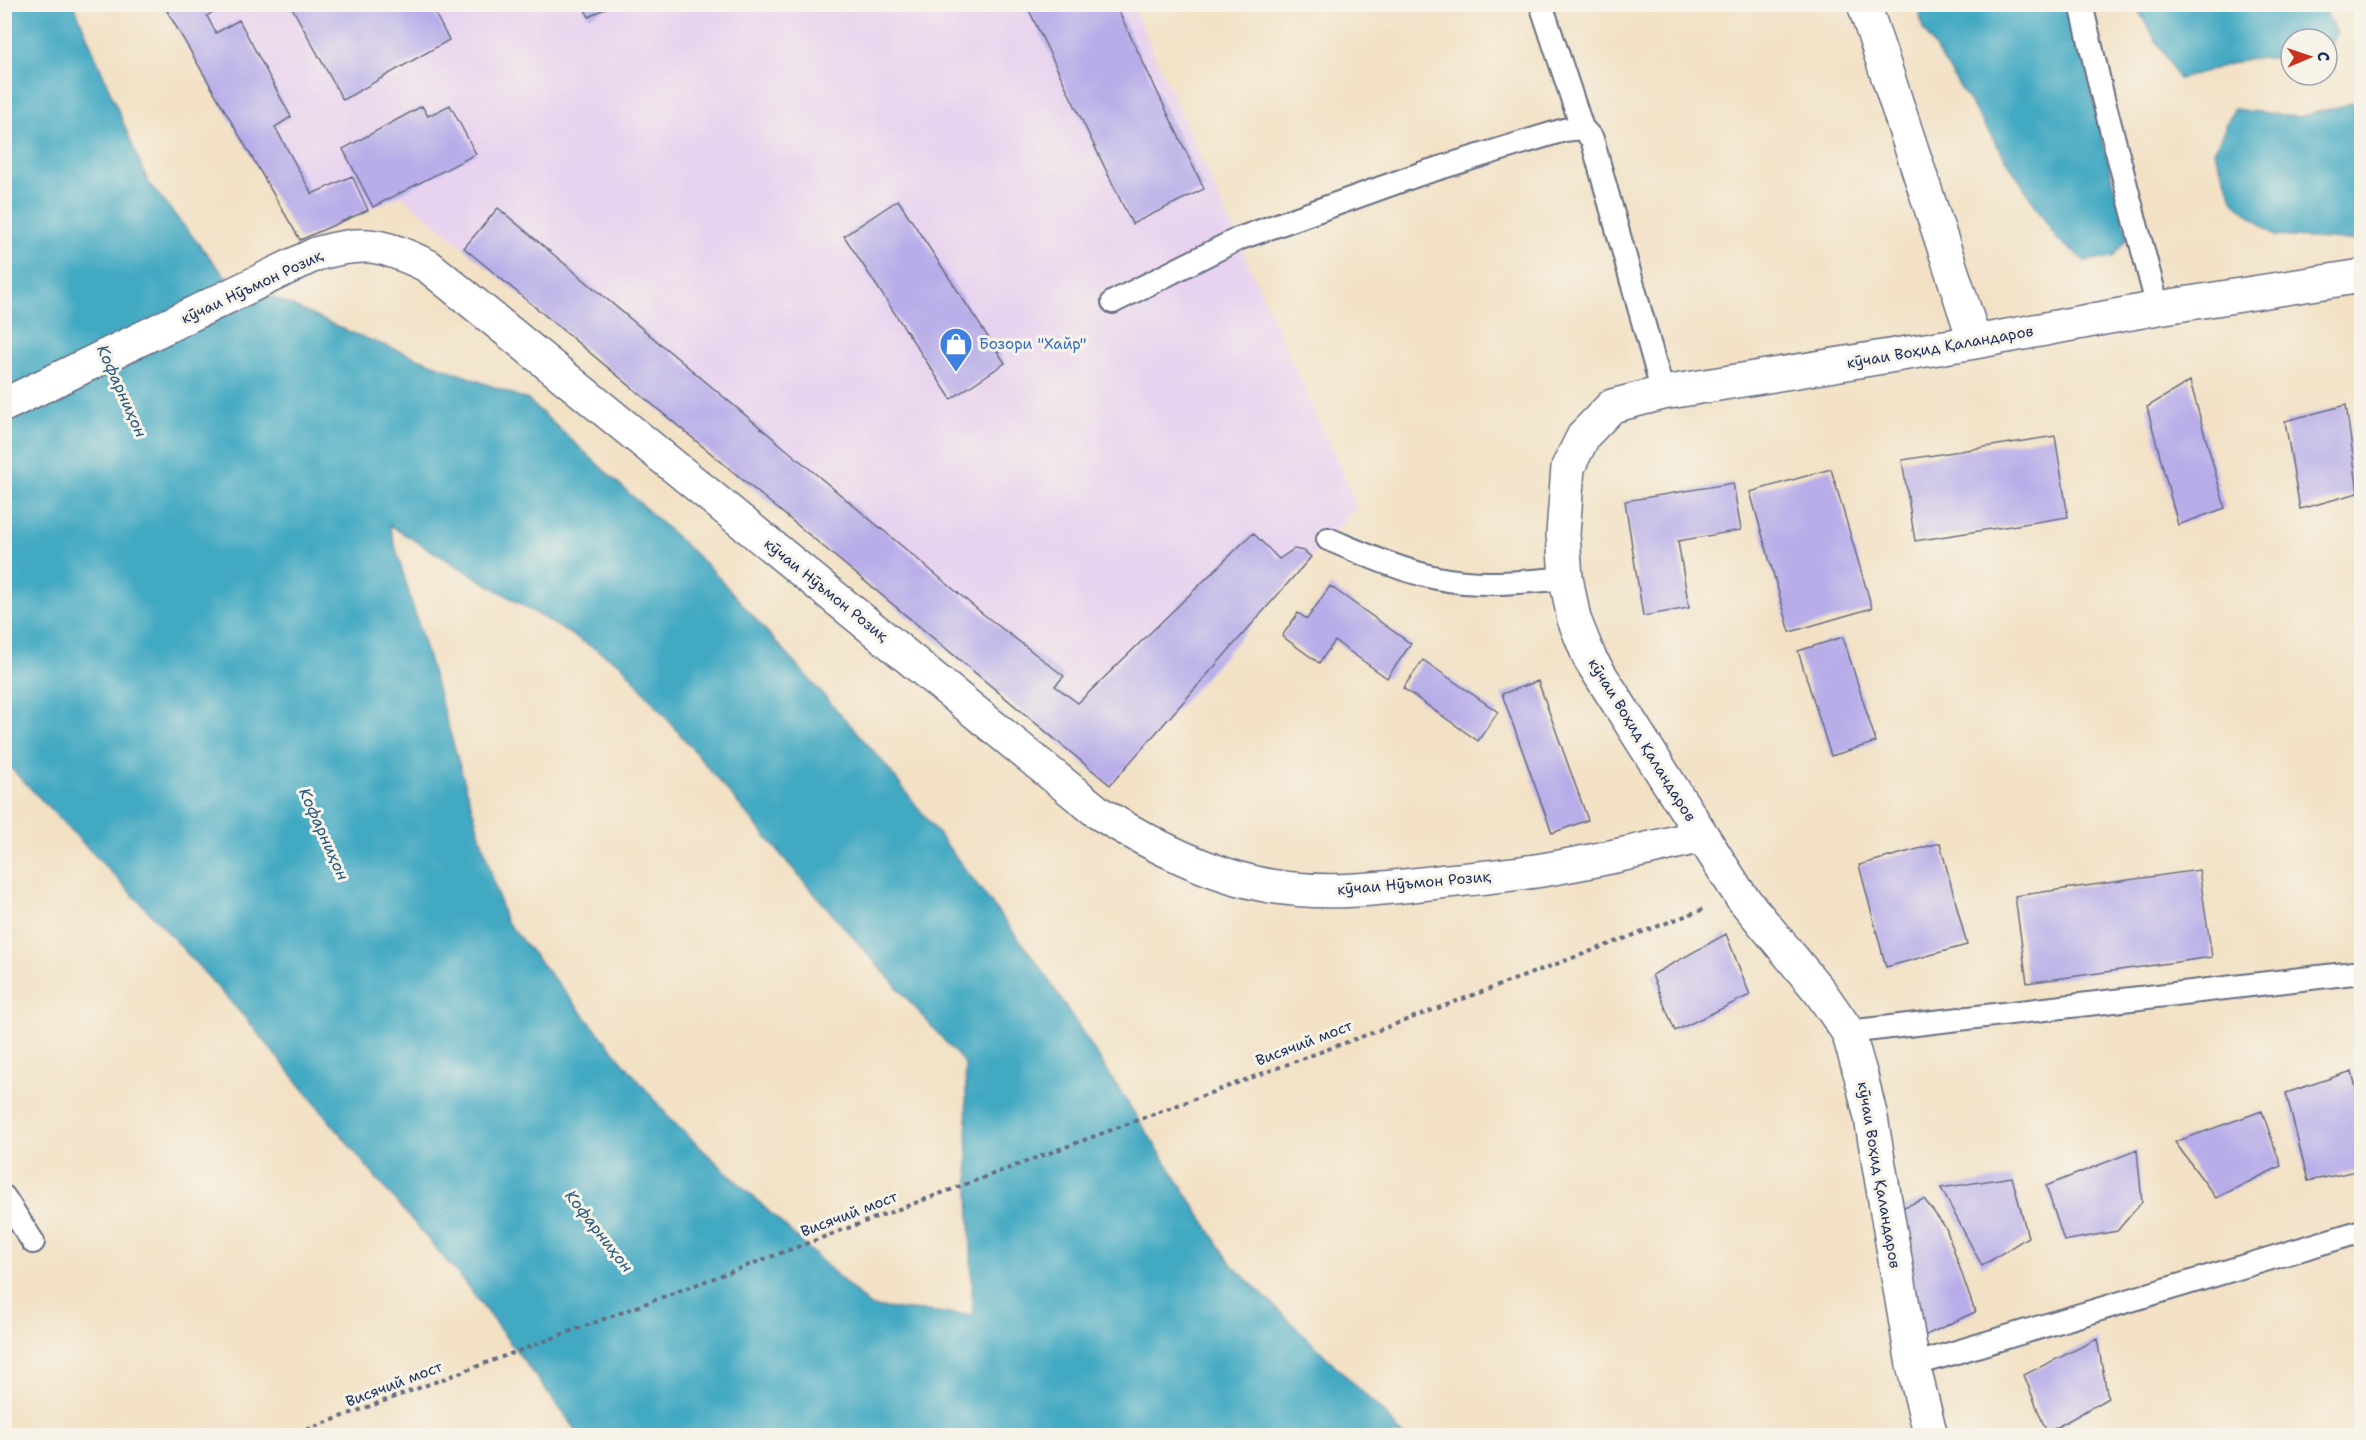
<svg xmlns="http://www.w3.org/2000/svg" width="2366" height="1440" font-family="'Shantell Sans',sans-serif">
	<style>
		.built { fill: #e7d2ef }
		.water { fill: #42a9c2; stroke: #2e6c90; stroke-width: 1.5; fill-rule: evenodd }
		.building { fill: #b8ade9 }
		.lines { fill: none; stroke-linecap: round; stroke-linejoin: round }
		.service-casing { stroke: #666d82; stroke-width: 26 }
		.minor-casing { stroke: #666d82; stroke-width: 36 }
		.path { stroke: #666d82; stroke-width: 4; stroke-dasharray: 4.5 4.5; stroke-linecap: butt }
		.service { stroke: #fff; stroke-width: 22 }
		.minor { stroke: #fff; stroke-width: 33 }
		.labels { text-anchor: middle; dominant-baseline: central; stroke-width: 6; stroke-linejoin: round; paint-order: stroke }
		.street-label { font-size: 15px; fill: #1b2f5e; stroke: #f7f3e8 }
		.shop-label { font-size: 15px; fill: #366cbe; stroke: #f7f3e8; text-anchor: start }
		.water-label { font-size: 16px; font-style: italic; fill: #295a81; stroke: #f7f3e8 }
	</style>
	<rect width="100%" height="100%" fill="#f7f3e8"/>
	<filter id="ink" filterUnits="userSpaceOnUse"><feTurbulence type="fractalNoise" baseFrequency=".0167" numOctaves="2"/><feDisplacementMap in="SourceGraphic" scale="12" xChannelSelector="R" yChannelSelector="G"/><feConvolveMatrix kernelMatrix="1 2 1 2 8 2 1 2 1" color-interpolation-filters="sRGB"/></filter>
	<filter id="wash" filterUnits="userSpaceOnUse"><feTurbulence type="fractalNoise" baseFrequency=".008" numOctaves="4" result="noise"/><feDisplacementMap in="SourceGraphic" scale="24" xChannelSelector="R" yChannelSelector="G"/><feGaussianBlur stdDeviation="1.35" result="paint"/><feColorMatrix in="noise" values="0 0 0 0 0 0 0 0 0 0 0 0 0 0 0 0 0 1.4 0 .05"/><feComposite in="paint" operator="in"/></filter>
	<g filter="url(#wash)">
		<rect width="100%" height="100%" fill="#f2e1c5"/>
		<path class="built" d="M163,5H1132L1357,506L1311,557L1110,786L401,195L300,240Z"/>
		<path class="water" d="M5,5H74L148,182L224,275L352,333L528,400L710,568L883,762L1041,968L1232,1265L1385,1414L1402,1435H580L462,1279L377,1179L248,1021L156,919L5,762ZM389,525L622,665L799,876L965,1064L973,1315L871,1307L671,1120L505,920Z
			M1918,5H2073L2102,138L2128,237L2113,257L2085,261L2057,239L1923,29Z
			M2135,5H2322L2337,33L2327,51V39H2291V57L2247,59L2179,79Z
			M2361,101V241L2275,236L2234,201L2214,151L2234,109L2298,117Z"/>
		<g id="blocks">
			<path class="building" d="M163,4H225L207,16L216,33L239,20L291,117L275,127L312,194L352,176L368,210L300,240Z
				M290,4H430L449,40L343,100Z
				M582,4H613L589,17Z
				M1026,4H1115L1204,189L1132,224Z
				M450,105L476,154L373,207L343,149L422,106L428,116Z
				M898,200L1005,363L951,399L844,236Z
				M498,208L983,614L1064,676L1055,686L1078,703L1253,533L1279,559L1294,549L1304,551L1311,557L1110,785L464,248Z
				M2190,381L2225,508L2178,525L2147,407Z
				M2346,405L2358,493L2300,509L2285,421Z
				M2055,436L2068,517L1915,541L1902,460Z
				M1831,469L1872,608L1790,632L1750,492Z
				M1733,483L1741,530L1678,541L1689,608L1643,616L1625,501Z
				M1330,586L1411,644L1387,678L1335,641L1319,663L1282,636L1298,613L1307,619Z
				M1843,637L1876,742L1831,756L1798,651Z
				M1423,660L1498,712L1478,741L1403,688Z
				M1538,681L1588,820L1552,833L1502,694Z
				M1940,843L1967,945L1886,967L1859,865Z
				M2199,870L2212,957L2027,983L2015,896Z
				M1726,934L1750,995L1675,1031L1652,975Z
				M2352,1071L2362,1115V1170L2308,1181L2286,1093Z
				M2262,1111L2281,1166L2216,1198L2175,1142Z
				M2137,1150L2142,1202L2117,1231L2064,1241L2046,1186Z
				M2012,1177L2028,1237L1982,1266L1941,1188Z
				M1924,1199L1946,1228L1975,1312L1922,1337L1899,1209Z
				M2097,1339L2108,1398L2047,1433L2024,1375Z"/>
		</g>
	</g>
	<g filter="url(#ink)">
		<use href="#blocks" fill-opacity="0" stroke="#666d82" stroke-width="1.5"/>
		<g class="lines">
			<g class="service-casing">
				<path id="service" d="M1541,4L1582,128L1592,139L1663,393
					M2081,4L2103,98L2158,308
					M1113,302L1238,239L1420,174L1564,130L1582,128
					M1328,539C1364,554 1399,570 1437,578C1479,587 1524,582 1566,578
					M1848,1032L2362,972
					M4,1197L33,1242
					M1913,1365L2362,1231"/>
			</g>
			<g class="minor-casing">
				<path id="minor" d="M1864,4L1975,342
					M4,405L316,254C366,240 382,244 428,266L1099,813C1150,844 1209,875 1270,886C1329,896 1387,888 1447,881C1478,878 1510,875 1542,870C1596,861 1649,849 1702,836
					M1931,1436L1913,1365L1871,1118L1861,1076L1848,1032L1821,993L1740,895L1590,659L1574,619L1566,578L1563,534L1568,467L1584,435L1612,406L1663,393L1975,342L2158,308L2362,276"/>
			</g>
			<path class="path" d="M290,1436L1704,909"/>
			<use href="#service" class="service"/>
			<use href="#minor" class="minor"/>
		</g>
	</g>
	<defs>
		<g id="shop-pin" transform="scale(1.725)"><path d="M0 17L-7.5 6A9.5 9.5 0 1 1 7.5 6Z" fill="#3f7fe0" stroke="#f7f3e8"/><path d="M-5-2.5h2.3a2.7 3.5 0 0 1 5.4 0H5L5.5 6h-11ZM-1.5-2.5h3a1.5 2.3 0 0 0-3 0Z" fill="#fff"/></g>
	</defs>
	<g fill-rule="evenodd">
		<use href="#shop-pin" x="956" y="344"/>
	</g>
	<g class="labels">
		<g class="street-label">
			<text transform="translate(252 287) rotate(-25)">кӯчаи Нӯъмон Розиқ</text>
			<text transform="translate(1940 347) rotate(-10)">кӯчаи Воҳид Қаландаров</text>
			<text transform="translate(826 590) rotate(39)">кӯчаи Нӯъмон Розиқ</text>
			<text transform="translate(1642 740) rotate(58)">кӯчаи Воҳид Қаландаров</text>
			<text transform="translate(1414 883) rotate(-5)">кӯчаи Нӯъмон Розиқ</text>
			<text transform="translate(1304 1043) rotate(-21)">Висячий мост</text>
			<text transform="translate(1879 1175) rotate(80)">кӯчаи Воҳид Қаландаров</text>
			<text transform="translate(849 1214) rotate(-21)">Висячий мост</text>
			<text transform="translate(394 1384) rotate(-21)">Висячий мост</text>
		</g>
		<g class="shop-label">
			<text x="979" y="344">Бозори "Хайр"</text>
		</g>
		<g class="water-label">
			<text transform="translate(122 391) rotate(66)">Кофарниҳон</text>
			<text transform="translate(324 834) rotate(66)">Кофарниҳон</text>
			<text transform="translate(599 1231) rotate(52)">Кофарниҳон</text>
		</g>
	</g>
	<rect width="2366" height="1440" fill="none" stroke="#f7f3e8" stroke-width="24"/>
	<g transform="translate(2309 57) rotate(88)"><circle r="28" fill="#f7f3e8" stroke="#9fa5b1" stroke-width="1.5"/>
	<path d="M0-4.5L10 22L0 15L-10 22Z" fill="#c8321e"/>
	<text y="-9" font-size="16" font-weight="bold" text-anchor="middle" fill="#1b2f5e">С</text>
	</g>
</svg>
